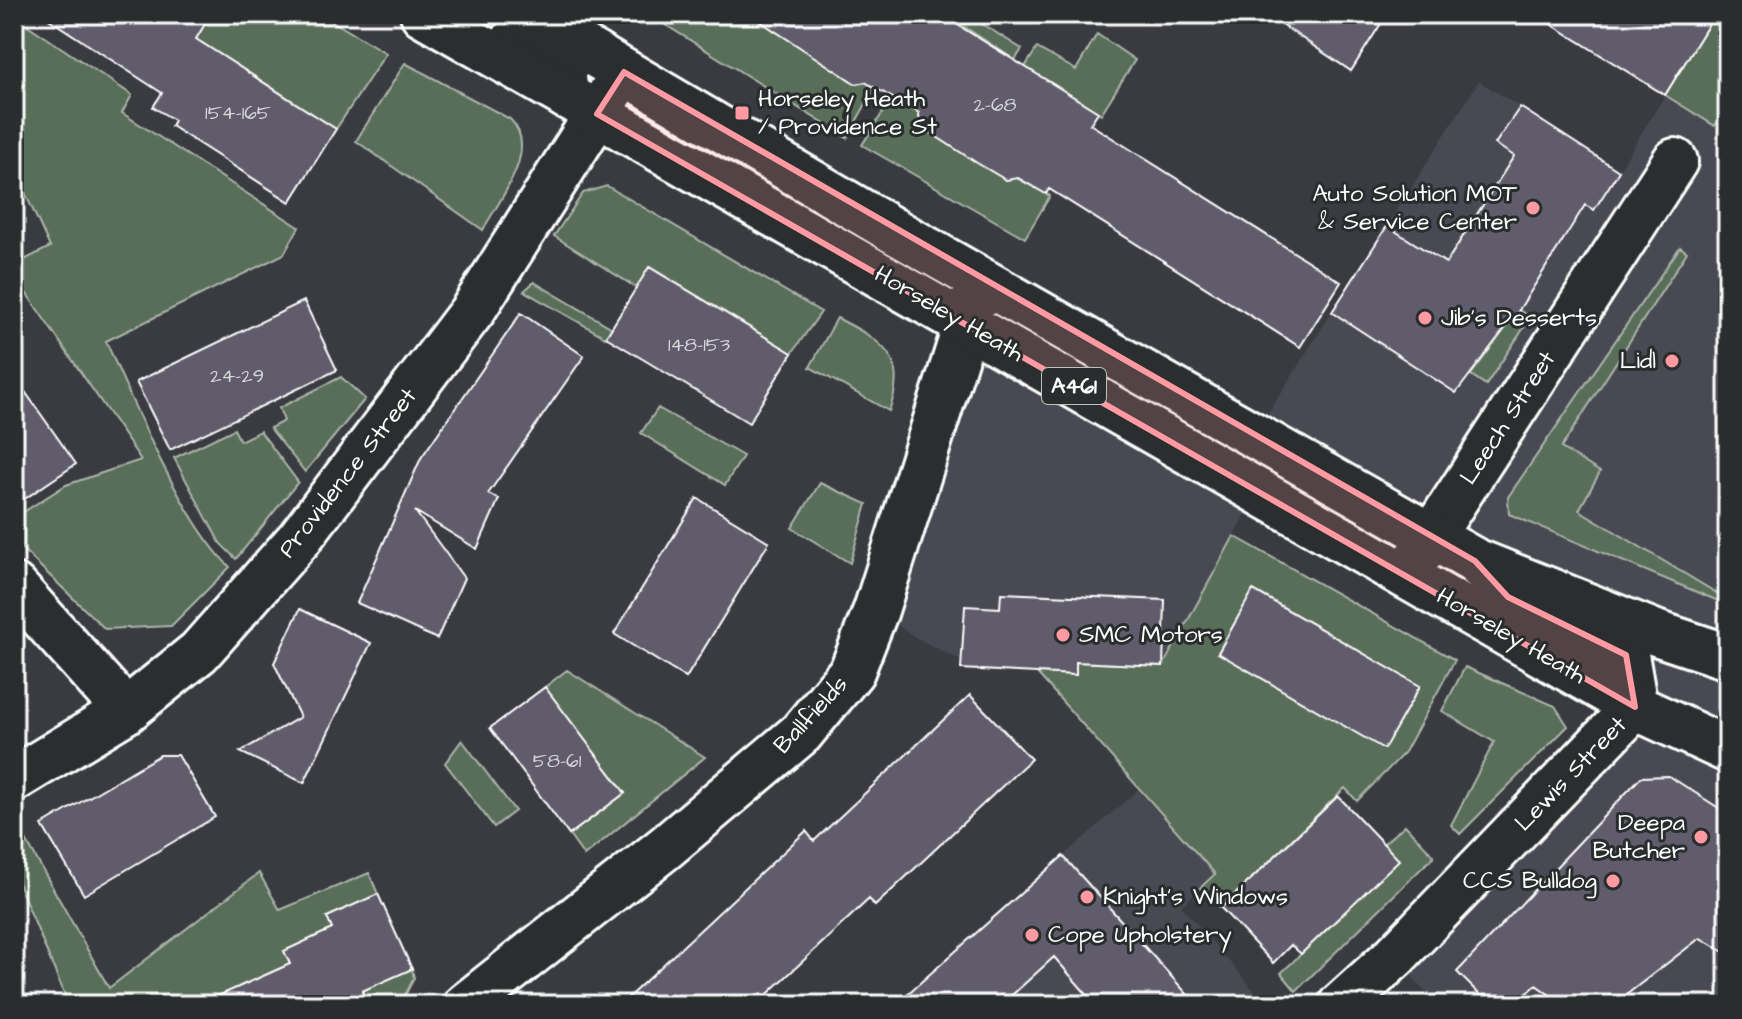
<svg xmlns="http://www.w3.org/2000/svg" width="1742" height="1019" font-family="'Architects Daughter',sans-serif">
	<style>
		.built { fill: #494952 }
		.green { fill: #596e59; stroke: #acb6ac; stroke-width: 2; fill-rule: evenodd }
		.building { fill: #605b6c; stroke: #fff; stroke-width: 2 }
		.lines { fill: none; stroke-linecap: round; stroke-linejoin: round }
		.street-casing { stroke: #fff; stroke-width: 50 }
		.highway-casing { stroke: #fff; stroke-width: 50 }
		.street { stroke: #2a2d2e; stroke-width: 44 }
		.highway { stroke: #2a2d2e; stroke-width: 44 }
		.marked { fill: #ff9aa2; fill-opacity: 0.2; stroke: #ff9aa2; stroke-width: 6; stroke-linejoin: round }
		.poi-dot { fill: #ff9aa2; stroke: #2a2d2e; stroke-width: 3 }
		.labels { text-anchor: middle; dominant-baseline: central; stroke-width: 6; stroke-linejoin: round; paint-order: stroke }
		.number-label { font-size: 20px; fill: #d7d6da }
		.shield { fill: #2a2d2e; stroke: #bfc0c0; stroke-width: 2 }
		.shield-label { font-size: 22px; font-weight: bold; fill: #fff }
		.poi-label { font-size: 24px; fill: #fff; stroke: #2a2d2e; text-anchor: start }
		.street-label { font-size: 24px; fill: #fff; stroke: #2a2d2e }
	</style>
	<rect width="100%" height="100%" fill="#3a3b41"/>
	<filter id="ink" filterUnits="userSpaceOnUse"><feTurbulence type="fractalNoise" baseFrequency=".0125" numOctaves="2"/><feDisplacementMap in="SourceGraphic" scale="16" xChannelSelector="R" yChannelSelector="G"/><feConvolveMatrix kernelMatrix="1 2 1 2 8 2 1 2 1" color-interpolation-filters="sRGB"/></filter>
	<g filter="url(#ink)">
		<path class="built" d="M1479,81L1619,170L1665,95L1728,134V1005H1438L1418,984L1395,956L1635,708L1626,656L1420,555L1268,473L1163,666L1077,662L1076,675L982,671L915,637L876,610L973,298L1242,454Z
			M1138,790L1215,875L1181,906L1267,1005H938L919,984Z"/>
		<path class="green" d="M202,14H320L386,53L336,129L196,39Z
			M648,14H766L772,17L773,30L785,37L798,35L843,64L845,77L856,84L869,82L876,86L847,138Z
			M945,14H966L1022,49L1015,60Z
			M1715,14H1728V100L1715,126L1665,95Z
			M14,16L132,95L122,113L299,227L284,254L106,341C132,401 184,524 230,567L171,626L105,629L14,541V518L66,485L141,460L18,281L14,283V265L50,247L14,169Z
			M1097,34L1135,60L1101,114L1025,67L1037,48L1076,70Z
			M405,63L510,119C541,149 499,200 483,230L356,141Z
			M892,98L919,113L920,126L1050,196L1025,238L862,145Z
			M607,186L821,312L792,353L650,267L637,288L554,236L583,193Z
			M1680,247L1687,252L1561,448L1600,472L1579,510L1725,598L1728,595V605L1509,514L1508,497Z
			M534,282L612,328L607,338L524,291Z
			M1519,310L1531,317L1486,385L1471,375Z
			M837,318C882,341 909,356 889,411L810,367Z
			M341,377L365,399L305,472L270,428L284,421L279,408Z
			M658,408L743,456L725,485L641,433Z
			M234,429L240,441L260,431L298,482L236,559L220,543L174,458Z
			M820,483L867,504L850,563L792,528Z
			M1234,536L1455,660L1405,752L1357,801L1345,788L1221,908L1200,888L1215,874L1037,673L1075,675L1076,662L1163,666ZM1254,590L1420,686L1384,748L1218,653Z
			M1465,667L1555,706L1568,726L1460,834L1451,825L1494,742L1442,711Z
			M567,670L705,757L584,856L569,835L625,793L545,687Z
			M462,740L515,811L494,827L445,763Z
			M1405,825L1434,856L1296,991L1281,973L1339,918L1383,844Z
			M18,826L109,988L259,873L280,910L369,873L378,894L327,917L332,929L285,951L290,964L240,986L229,1005H69L14,873V829Z
			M412,969L414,978L400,1005H360L367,1002L357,980Z"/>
		<path class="building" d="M41,14H211L196,39L336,129L290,202L171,126L174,120L153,107L162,93Z
			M749,14H940L1098,112L1090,124L1341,282L1300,347L1049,189L1046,194L1018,178L1006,180L977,163L920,126L919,113L865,82L856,84Z
			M1266,14H1387L1351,71Z
			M1535,14H1715L1665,95Z
			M1520,107L1619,171L1594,210L1585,205L1519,310L1456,393L1332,312L1387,226L1446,263L1514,156L1495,144Z
			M649,267L792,353L749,423L606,337Z
			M304,301L337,370L170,450L136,382Z
			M521,313L584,356L488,494L499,499L477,549L415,511L464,578L437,639L357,603L421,458Z
			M14,376L76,464L14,506Z
			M697,498L769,542L686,678L614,634Z
			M1253,590L1420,686L1384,749L1218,653Z
			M1001,593L1165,600L1163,666L1076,662V675L961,669L965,606L1000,608Z
			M300,609L371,643L304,783L240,752L300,717L274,663Z
			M545,687L625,793L569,835L490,728Z
			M970,695L1031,759L875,906L869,899L756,1005H620L806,831L814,841Z
			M160,755H178L215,817L84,895L42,825Z
			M1669,776L1728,814V954L1700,938L1613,1005H1564L1536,985L1515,1005H1490L1457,972L1641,777Z
			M1338,796L1399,860L1301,954L1291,945L1273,963L1221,908Z
			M1063,856L1197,1005H1096L1054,957L1001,1005H895Z
			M378,894L412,969L362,991L368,1005H198L290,964L284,951L332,929L327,917Z"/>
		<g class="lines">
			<g class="street-casing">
				<path id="street" d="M514,40L563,68L566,96
					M1406,576L1675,161
					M14,586L126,711
					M14,779L126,711L199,652L299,539L473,310L624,72
					M466,1005L666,847L801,733L852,671L876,610L977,290
					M1341,1005L1395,956L1635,707L1626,655L1508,597L1475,561"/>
			</g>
			<g class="highway-casing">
				<path id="highway" d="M423,14L1635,707L1728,750
					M526,14L889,228L1475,561L1656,633L1728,657"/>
			</g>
			<use href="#street" class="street"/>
			<use href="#highway" class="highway"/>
		</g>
	</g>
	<path class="marked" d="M624,72L1475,561L1508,597L1626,655L1635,707L597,114Z"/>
	<g class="poi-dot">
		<rect x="734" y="105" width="16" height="16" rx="4"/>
		<circle cx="1533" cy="208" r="8"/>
		<circle cx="1425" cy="318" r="8"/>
		<circle cx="1672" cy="361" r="8"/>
		<circle cx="1063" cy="635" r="8"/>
		<circle cx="1701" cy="837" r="8"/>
		<circle cx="1613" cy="881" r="8"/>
		<circle cx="1087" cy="897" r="8"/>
		<circle cx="1032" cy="935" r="8"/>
	</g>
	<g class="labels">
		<g class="number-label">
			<text x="995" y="105">2-68</text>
			<text x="238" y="113">154-165</text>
			<text x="699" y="345">148-153</text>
			<text x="237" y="376">24-29</text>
			<text x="557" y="761">58-61</text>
		</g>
		<rect class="shield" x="1042" y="368" width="64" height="36" rx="6"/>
		<g class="shield-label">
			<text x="1074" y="386">A461</text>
		</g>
		<g class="poi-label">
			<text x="758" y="99">Horseley Heath<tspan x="758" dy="28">/ Providence St</tspan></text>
			<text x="1517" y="194" text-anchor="end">Auto Solution MOT<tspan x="1517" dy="28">&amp; Service Center</tspan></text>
			<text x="1441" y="318">Jib's Desserts</text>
			<text x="1656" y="361" text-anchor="end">Lidl</text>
			<text x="1079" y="635">SMC Motors</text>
			<text x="1685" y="823" text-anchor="end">Deepa<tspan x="1685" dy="28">Butcher</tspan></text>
			<text x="1597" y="881" text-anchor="end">CCS Bulldog</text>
			<text x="1103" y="897">Knight's Windows</text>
			<text x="1048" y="935">Cope Upholstery</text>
		</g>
		<g class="street-label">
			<text transform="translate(949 314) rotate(30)">Horseley Heath</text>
			<text transform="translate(1508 418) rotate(-57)">Leech Street</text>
			<text transform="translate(348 473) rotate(-52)">Providence Street</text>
			<text transform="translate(1511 636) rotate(30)">Horseley Heath</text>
			<text transform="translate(811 715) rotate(-47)">Ballfields</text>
			<text transform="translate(1571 774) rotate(-46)">Lewis Street</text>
		</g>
	</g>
	<rect width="1742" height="1019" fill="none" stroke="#2a2d2e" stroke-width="48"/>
	<rect x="24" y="24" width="1694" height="971" fill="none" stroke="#fff" stroke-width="3" filter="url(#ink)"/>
</svg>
